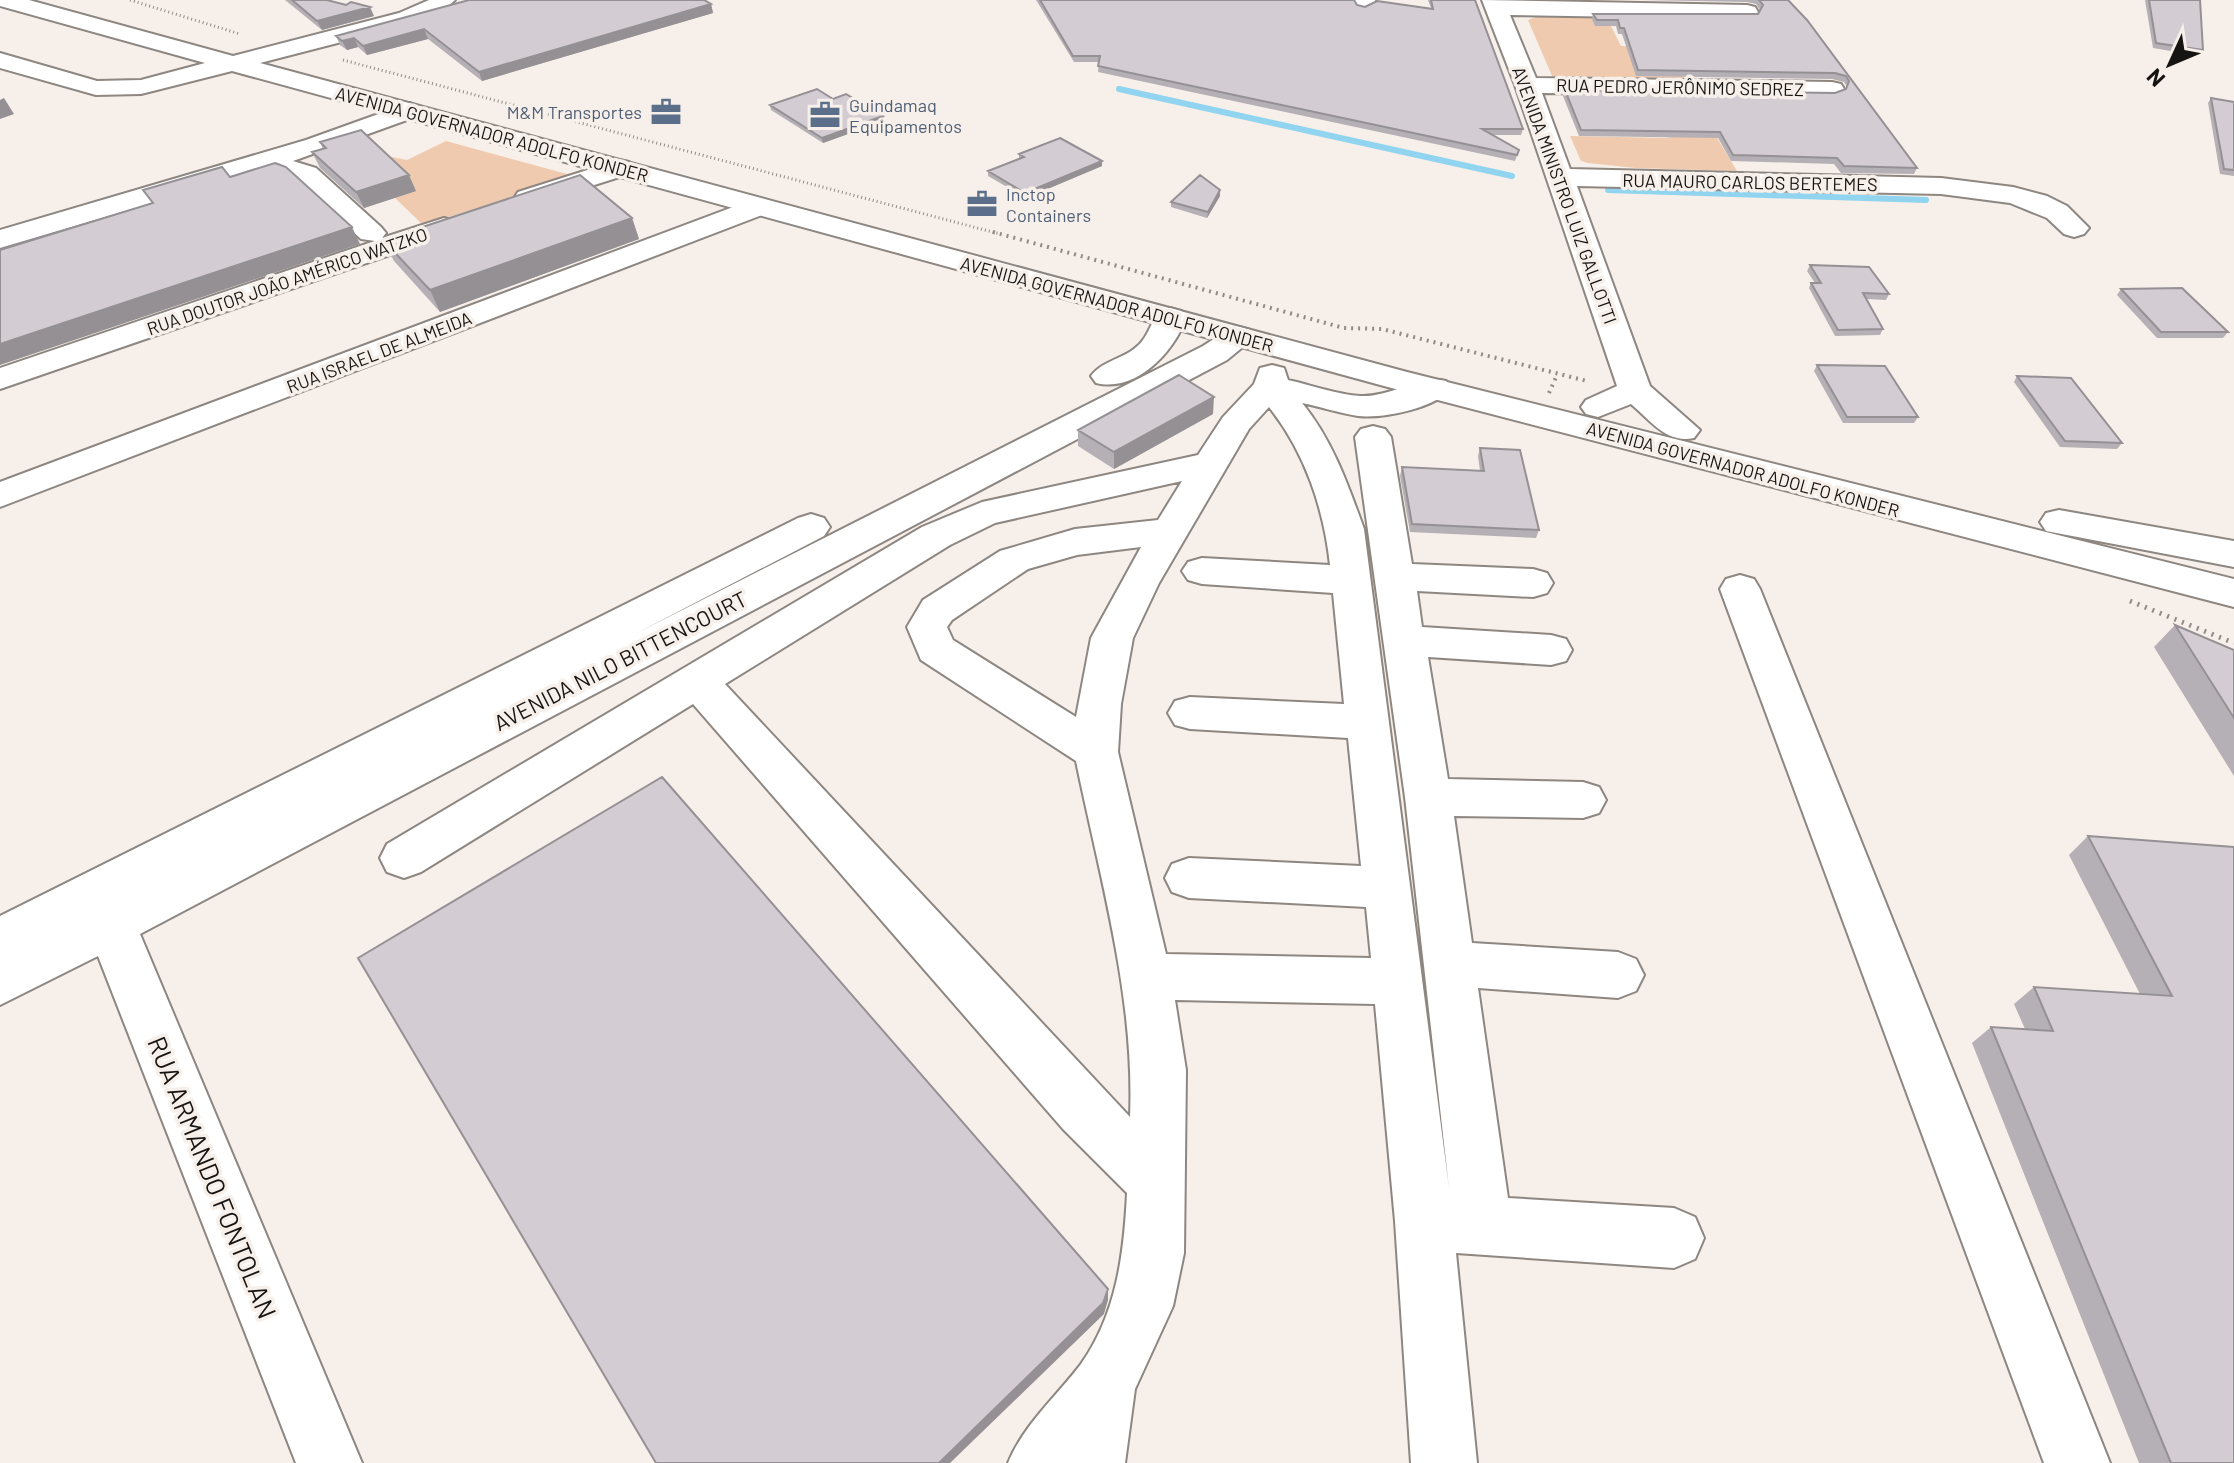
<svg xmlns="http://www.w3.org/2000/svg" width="2234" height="1463" font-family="Barlow,sans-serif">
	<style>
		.green { fill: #efcaae }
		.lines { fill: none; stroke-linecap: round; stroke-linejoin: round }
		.stream { stroke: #90d4ef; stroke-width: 6 }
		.minor-casing { stroke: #8d8681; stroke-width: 4 }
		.major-casing { stroke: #8d8681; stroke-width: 4 }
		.path-far2 { stroke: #908b87; stroke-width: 3; stroke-dasharray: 1 3; stroke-linecap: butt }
		.path-far1 { stroke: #908b87; stroke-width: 4; stroke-dasharray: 2 5; stroke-linecap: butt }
		.path { stroke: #908b87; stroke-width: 5; stroke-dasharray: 2 6; stroke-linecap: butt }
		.minor { fill: #fff; fill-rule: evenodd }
		.major { fill: #fff; fill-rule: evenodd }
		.wall { fill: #b5b0b5 }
		.shaded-wall { fill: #949094 }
		.building { fill: #d3cdd3; stroke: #949094; stroke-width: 2 }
		.labels { text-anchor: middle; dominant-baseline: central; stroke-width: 7; stroke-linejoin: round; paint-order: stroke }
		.far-street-label { font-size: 18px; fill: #161412; stroke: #f7f0ea }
		.far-service-label { font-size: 18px; fill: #4e5e75; stroke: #f7f0ea; text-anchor: start }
		.street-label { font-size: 22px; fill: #161412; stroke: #f7f0ea }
		.near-street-label { font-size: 26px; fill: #161412; stroke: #f7f0ea }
	</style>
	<rect width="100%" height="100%" fill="#f7f0ea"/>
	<path class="green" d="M1541,15L1606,16L1621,46L1666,47L1685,79L1552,76L1528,20Z
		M1712,130L1737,171L1635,168L1588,163L1581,161L1570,136L1666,138Z
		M446,141L578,177L423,225L395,198L377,154L407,160Z"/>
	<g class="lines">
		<path class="stream" d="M1119,89L1512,176
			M1608,190L1926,200"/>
		<g class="minor-casing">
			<path id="minor" d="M1353,0H1375L1376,3L1365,10L1357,8Z
				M1482,0L1747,5L1755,7L1758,12L1755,17L1747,19L1510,15L1536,78L1832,82L1841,84L1844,89L1841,94L1832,96L1542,93L1570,169L1941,178L2013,187L2047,196L2067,206L2089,228L2084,234L2074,237L2064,234L2047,218L2010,203L1941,194L1577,186L1650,386L1700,430L1694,438C1667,444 1651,421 1631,404L1598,417L1586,414L1581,407L1586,400L1617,386L1515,85Z
				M409,103L418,106L422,111L418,116L293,161L316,168L381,227L386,233L382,238L444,218L454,221L458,227L454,233L0,389V368L375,241L361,239L296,180L264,170L0,248V230L306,140Z
				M619,160L629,162L633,168L629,174L528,206L518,204L514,198L518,192Z
				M757,198L767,201L771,207L767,213L0,507V482Z
				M1170,308L1181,311L1186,318C1174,352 1136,393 1096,383L1091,376C1101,362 1121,359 1134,349C1148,339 1150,324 1159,311Z
				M1239,327L1250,330L1255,337L1227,360L140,934L362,1463H296L98,956L0,1005V916L798,518L811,514L824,518L830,527L824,536L635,634L1203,346L1228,330Z
				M1272,365L1284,368L1288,380C1311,385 1338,395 1361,396C1392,397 1420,374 1446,381L1451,388C1437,408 1382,419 1358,416C1339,413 1321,407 1302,403C1332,439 1348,485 1364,529L1449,1188L1405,797L1355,437L1361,429L1373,426L1385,429L1391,437L1412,564L1533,569L1547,573L1553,583L1547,593L1533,597L1417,591L1422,627L1551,635L1566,639L1572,650L1566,661L1551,665L1428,657L1448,779L1583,782L1599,787L1606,800L1599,813L1583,818L1454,816L1472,943L1618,952L1636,959L1644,975L1636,991L1618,998L1478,988L1508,1198L1674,1208L1695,1217L1704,1238L1695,1259L1674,1268L1456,1253L1477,1463H1411L1395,1221L1375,1004L1175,1000L1186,1070L1184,1253L1173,1306L1135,1389L1125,1463H1008C1024,1424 1056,1397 1081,1364C1117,1313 1124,1253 1127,1193L1063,1129L693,704L421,872L404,878L387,872L380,858L387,844L922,527L982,502L1198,455L1223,417L1254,384L1260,368ZM1269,407C1305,452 1324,509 1330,565L1202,558L1188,562L1182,571L1188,580L1202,584L1333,593L1344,704L1190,697L1175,701L1168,713L1175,725L1190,729L1348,738L1361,866L1189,858L1172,864L1165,878L1172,892L1189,898L1366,907L1371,958L1166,954L1118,752L1121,704L1133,638L1159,583L1249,429ZM1182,481L1158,520L1075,529L1000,551L923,600L907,627L921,660L1076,761C1100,878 1135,997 1130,1117L725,684L950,545L995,523ZM1141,547L1091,638L1076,717L953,640L947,627L952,620L1028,569L1077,555Z
				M1740,575L1754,579L1760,589L2110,1463H2044L1720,589L1726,579Z"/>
		</g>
		<g class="major-casing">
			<path id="major" d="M0,0H29L233,56L399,13L429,0H455L439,14L415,23L260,63L1407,372L2234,579V607L1384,386L232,71L141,94L96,95L0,68V53L97,81L141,80L205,63L0,6Z
				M2059,510L2234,541V567L2046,531L2040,522L2046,513Z"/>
		</g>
		<path class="path-far2" d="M130,0L240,34
			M343,60L1000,234"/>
		<path class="path-far1" d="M993,232L1344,328L1382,329L1587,381
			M1549,393L1557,375"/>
		<path class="path" d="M2130,601L2234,643"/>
		<use href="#minor" class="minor"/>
		<use href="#major" class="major"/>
	</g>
	<path class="wall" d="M285,0H327L374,16L322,30Z
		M1036,0H1354L1357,5L1365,7L1431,8L1428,0H1475L1523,129L1521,135H1493L1519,150L1515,161L1098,72L1099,62H1074Z
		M1641,0H1788L1917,168L1914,174L1841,173L1834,164L1731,161L1718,138L1579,136L1563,96L1565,90L1835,93L1846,90L1847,87L1844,82L1832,79L1636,76L1622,34H1618L1616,26H1595L1592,19L1593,14H1758L1760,10L1756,4L1747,2Z
		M2145,0H2200L2203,50L2200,56L2153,48Z
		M711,4L713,13L482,81L428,39L367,55L358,47L347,50L340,45L336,36Z
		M2211,98L2234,102V176L2220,174L2208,103Z
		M833,99L883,116L884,121L823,143L771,110L770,105Z
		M320,142L416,191L364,208L320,168L312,152L323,149Z
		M1019,154L1102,166L1026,198L988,176V171L1019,158Z
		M1220,190V196L1207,218L1171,207V202Z
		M632,218L639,239L440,312L394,261L383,240Z
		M1810,265L1889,294L1886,300L1866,299L1883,329L1880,335L1835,336L1809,288L1811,283H1815L1807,271Z
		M2121,289L2228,332L2223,338H2157L2117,295Z
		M1817,365L1918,417L1914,423H1843L1814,371Z
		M2017,376L2122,443L2117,449L2060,447L2014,382Z
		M1213,414L1114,469L1078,446V430Z
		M1480,448L1539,530L1536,538L1410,532L1400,476L1402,467L1480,471L1478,456Z
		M2175,625L2234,650V776L2154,647Z
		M2088,836L2234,847V1463H2139L1972,1043L1991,1027L2025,1029L2014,1004L2034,987L2140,994L2069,855Z"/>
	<path class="shaded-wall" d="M711,4L713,13L482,81L479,72Z
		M370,7L374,16L322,30L317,21Z
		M424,29L428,39L367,55L363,46Z
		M354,38L358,47L347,50L342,41Z
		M4,98L14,114L0,119V100Z
		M883,116L884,121L823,143L822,138Z
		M1102,161V166L1026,198L1025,193Z
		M409,175L416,191L364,208L356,192Z
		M1220,190V196L1207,218L1208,212Z
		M632,218L639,239L440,312L430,290Z
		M352,227L360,244L0,365V344Z
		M1214,397L1213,414L1114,469V452Z
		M1108,1289V1300L1104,1314L950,1463H939Z"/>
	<path class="building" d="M292,0H327L346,5L351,2L370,7L317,21Z
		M469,0H704L711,4L479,72L424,29L363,46L354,38L342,41L336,36Z
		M1040,0H1354L1357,5L1365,7L1377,1L1433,9L1431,0H1475L1523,129H1482L1519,150L1517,155L1098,66L1100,56H1073Z
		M1759,0H1788L1807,20L1917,168L1844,166L1837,158L1733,155L1720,132L1581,130L1565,90L1835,93L1846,89L1849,81L1846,76L1835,73L1638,70L1624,28H1620L1618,20H1597L1593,14H1758L1763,5Z
		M2149,0H2200L2203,50L2156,43Z
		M817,89L833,99L846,94L883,116L822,138L770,105Z
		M2211,98L2234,102V170L2224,169Z
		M361,130L409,175L356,192L312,152L326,148L320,142Z
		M1060,138L1102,161L1025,193L988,171L1024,157L1019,154Z
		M275,163L286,167L352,227L0,344V250L153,203L143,190L222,167L230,177Z
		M580,175L632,218L430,290L383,240Z
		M1200,175L1220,190L1208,212L1171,202Z
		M1810,265L1869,267L1889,294L1863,293L1883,329L1838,330L1811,283H1821Z
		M2182,288L2228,332H2161L2121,289Z
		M1817,365L1885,366L1918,417H1847Z
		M1179,375L1214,397L1114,452L1078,430Z
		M2017,376L2071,378L2122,443L2065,441Z
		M1480,448L1520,450L1539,530L1412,524L1402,467L1484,471Z
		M2175,625L2234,650V718Z
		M662,777L1108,1289L1103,1303L939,1463H656L358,958Z
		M2088,836L2234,847V1463H2171L1991,1027L2053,1031L2034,987L2172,996Z"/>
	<defs>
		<g id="office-bare" transform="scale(2.4)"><path d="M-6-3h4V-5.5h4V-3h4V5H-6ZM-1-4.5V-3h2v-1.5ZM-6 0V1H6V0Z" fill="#5c6f8a" stroke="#f7f0ea" stroke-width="2.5" paint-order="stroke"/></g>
	</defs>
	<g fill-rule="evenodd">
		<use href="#office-bare" x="666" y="112"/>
		<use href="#office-bare" x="825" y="115"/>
		<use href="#office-bare" x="982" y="204"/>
	</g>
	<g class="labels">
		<g class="far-street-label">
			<text transform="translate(1680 87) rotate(1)">RUA PEDRO JERÔNIMO SEDREZ</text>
			<text transform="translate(492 134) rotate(15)">AVENIDA GOVERNADOR ADOLFO KONDER</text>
			<text transform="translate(1750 182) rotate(1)">RUA MAURO CARLOS BERTEMES</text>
			<text transform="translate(1565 195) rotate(70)">AVENIDA MINISTRO LUIZ GALLOTTI</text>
			<text transform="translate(287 281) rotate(-19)">RUA DOUTOR JOÃO AMÉRICO WATZKO</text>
			<text transform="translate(1117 304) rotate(15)">AVENIDA GOVERNADOR ADOLFO KONDER</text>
			<text transform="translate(379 352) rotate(-21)">RUA ISRAEL DE ALMEIDA</text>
			<text transform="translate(1743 469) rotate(15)">AVENIDA GOVERNADOR ADOLFO KONDER</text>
		</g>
		<g class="far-service-label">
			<text x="849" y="105">Guindamaq<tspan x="849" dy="21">Equipamentos</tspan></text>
			<text x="642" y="112" text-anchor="end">M&amp;M Transportes</text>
			<text x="1006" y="194">Inctop<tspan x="1006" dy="21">Containers</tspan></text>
		</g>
		<g class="street-label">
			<text transform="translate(620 660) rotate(-27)">AVENIDA NILO BITTENCOURT</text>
		</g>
		<g class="near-street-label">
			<text transform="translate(213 1177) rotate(68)">RUA ARMANDO FONTOLAN</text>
		</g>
	</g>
	<g transform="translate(2170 64) rotate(226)" stroke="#f7f0ea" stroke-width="6" paint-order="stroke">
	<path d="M0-6L14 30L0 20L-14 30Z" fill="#161412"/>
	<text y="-12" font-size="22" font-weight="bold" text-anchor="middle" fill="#161412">N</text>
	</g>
</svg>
